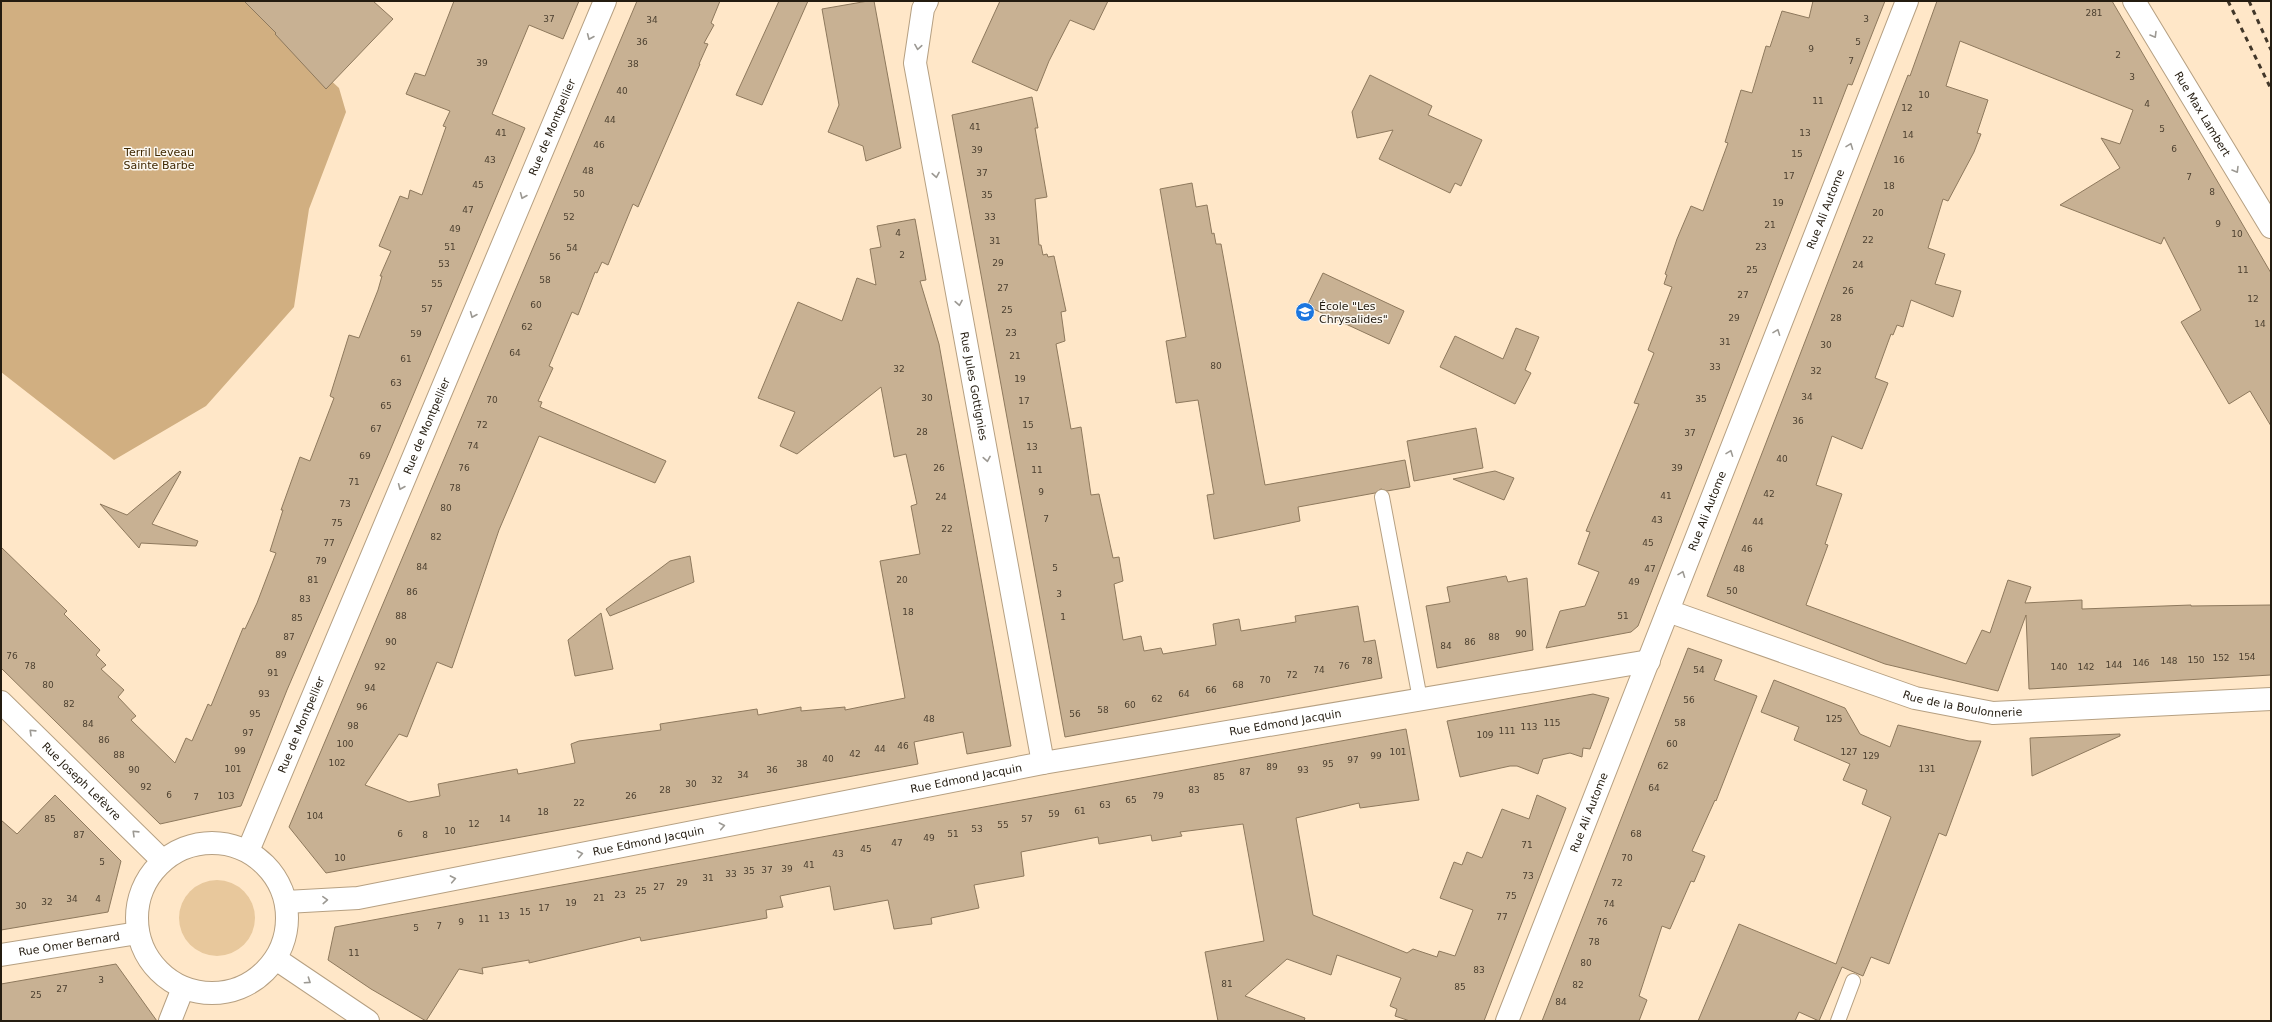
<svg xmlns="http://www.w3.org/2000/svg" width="2272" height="1022" font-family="'DejaVu Sans',sans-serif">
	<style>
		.green { fill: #e8c89c }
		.forest { fill: #d1af81 }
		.building { fill: #c8b193; stroke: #8e795d }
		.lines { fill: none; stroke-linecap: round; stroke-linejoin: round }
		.lane-casing { stroke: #b6a082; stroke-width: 16 }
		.street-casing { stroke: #b6a082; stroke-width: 24 }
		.secondary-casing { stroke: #b6a082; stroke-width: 24 }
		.lane { stroke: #fff; stroke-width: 14 }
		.street { stroke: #fff; stroke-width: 22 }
		.secondary { stroke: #fff; stroke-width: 22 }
		.rail { stroke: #423729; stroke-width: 3; stroke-dasharray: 5 5; stroke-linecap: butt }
		.oneway { stroke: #9c9993 }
		.labels { text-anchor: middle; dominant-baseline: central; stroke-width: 3; stroke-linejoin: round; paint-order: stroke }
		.number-label { font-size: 9px; fill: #4d4131 }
		.street-label { font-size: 11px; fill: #241c10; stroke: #fcf8f1 }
		.park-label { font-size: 11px; fill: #3e2700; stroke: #fcf8f1 }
		.poi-label { font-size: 11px; fill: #241c10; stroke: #fcf8f1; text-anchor: start }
	</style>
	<rect width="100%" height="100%" fill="#ffe7c8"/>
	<path class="green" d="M179 918a38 38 0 1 1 76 0a38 38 0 1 1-76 0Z"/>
	<path class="forest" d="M1,1H245L339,88L346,112L309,209L294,307L206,406L114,460L1,372Z"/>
	<path class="building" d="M244,1H373L393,19L326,89L275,34L276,33Z
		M454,1H579L563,39L529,25L492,114L525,128L389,453L287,690L241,806L160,824L1,668V547L67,611L64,614L100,650L96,655L106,665L101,669L124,690L118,697L136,716L131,720L175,763L186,738L192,741L208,704L211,706L243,628L245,629L257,603L276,553L270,551L283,510H281L300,457L310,461L334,398L330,396L349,335L359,338L378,290L382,276H380L391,251L379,246L400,196L408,199L410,190L422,195L446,127L443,126L450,111L406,94L415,73L425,76Z
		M637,1H720L711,23L714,25L704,43L708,44L699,64H700L638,207L633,204L608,265L602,262L597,273L595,272L578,315L572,312L549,366L553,368L538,401L542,402L540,407L666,461L655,483L539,436L499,530L452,668L437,662L407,737L399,734L365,785L409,802L440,796L438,784L517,769L518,774L575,763L571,744L579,741L661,730L660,724L757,709L758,715L801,707V711L845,707V710L905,698L880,561L920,554L911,506L917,504L906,454L894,457L881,387L797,454L780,446L795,412L758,398L798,302L842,321L857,278L876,285L870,249L881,247L877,226L915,219L926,280L920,281L939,344L1011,746L967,754L963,732L914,742L918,764L326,873L289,827Z
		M779,1H808L762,105L736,95Z
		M868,1H874L901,148L866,161L863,146L828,132L839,105L822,9Z
		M1000,1H1108L1094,30L1070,20L1049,61L1037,91L972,62Z
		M1813,1H1885L1852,85L1848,84L1638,626L1631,632L1546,648L1560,611L1585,606L1599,572L1578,564L1590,532L1586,531L1639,404L1634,403L1654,353L1648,350L1672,287L1664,284L1667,275L1665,274L1677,239L1691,206L1703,211L1728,143L1725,142L1741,90L1752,93L1766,46L1770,47L1782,11L1809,18Z
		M1937,1H2112L2271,273V426L2250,391L2229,404L2181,322L2201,310L2164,237L2161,244L2060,205L2120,168L2101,138L2120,144L2133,110L1960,41L1946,86L1988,100L1977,133L1981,134L1974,152L1948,201L1943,199L1928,248L1945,254L1935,284L1961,291L1953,317L1911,300L1903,327L1897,325L1893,335L1891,334L1875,378L1888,383L1862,449L1832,436L1816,485L1842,494L1825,544L1828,545L1806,605L1966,664L1982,630L1990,633L2008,580L2031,587L2025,603L2082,600V609L2191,605V606L2271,605V675L2029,689L2026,615L1998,691L1885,664L1707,596L1890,121L1908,75L1910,76Z
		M1370,75L1432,106L1428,115L1482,140L1461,186L1455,183L1450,193L1379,159L1393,130L1357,138L1352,112Z
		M1032,97L1038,128H1035L1047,197L1035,199L1039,245H1041L1043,255L1047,254L1048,257L1054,256L1066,311L1061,312L1065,341L1056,344L1071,429L1081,427L1091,495L1099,494L1113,558L1119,557L1123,581L1114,584L1123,640L1141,636L1144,651L1161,648L1163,654L1216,645L1213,624L1239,619L1241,631L1296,622L1295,616L1358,606L1364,642L1375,640L1382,678L1065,737L952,115Z
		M1192,183L1196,207L1207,205L1212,234L1214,233L1216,244H1221L1265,485L1405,460L1410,487L1387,491L1381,489L1375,493L1298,507L1300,521L1214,539L1207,495L1214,494L1198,400L1176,403L1166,341L1186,337L1160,189Z
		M1323,273L1404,311L1389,344L1307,306Z
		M1516,328L1539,337L1525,370L1531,373L1515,404L1440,367L1455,336L1503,359Z
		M1476,428L1483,468L1414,481L1407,441Z
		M180,471L181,472L152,524L198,541L196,546L141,543L139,548L100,504L127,515Z
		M1495,471L1514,478L1504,500L1453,479Z
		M690,556L694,582L610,616L606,609L670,561Z
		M1506,576L1508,582L1527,578L1533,650L1437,668L1426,606L1450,602L1447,587Z
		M601,613L613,669L575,676L568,640Z
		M1688,648L1722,660L1714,680L1757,696L1716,801L1715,800L1692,851L1705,856L1694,882L1691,881L1670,929L1662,926L1639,996L1647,1000L1639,1021H1542Z
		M1774,680L1845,708L1860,734L1890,747L1898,725L1969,741H1981L1946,836L1939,833L1889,964L1871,957L1863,976L1842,967L1819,1021L1799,1012L1795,1021H1698L1739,924L1836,964L1891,817L1862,804L1867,790L1843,780L1850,764L1794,740L1799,727L1761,712Z
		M1593,694L1609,698L1590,749L1583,748L1582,757L1570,753L1543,759L1538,774L1517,766H1510L1460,777L1447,721Z
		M1406,729L1419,800L1360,808L1359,803L1296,818L1313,915L1407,953L1413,949L1437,957L1439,951L1455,956L1473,910L1440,898L1454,862L1462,865L1467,852L1482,858L1502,809L1529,819L1537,795L1566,808L1484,1021H1410L1395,1016L1397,1009L1390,1006L1401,978L1337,955L1331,975L1287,959L1245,996L1305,1018L1304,1021H1218L1205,952L1264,941L1243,824L1180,832L1182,836L1152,841L1151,835L1099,844L1098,837L1021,852L1024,876L974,885L979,908L931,918L932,924L894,929L888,900L834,910L830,886L780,896L783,907L766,910L767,918L641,941L640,937L529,963V960L482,968L483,974L459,969L426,1021L371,989L328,960L335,927Z
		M2120,734V736L2032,776L2030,738Z
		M55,795L121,861L108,912L1,930V820L17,834Z
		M116,964L157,1021H1V984Z"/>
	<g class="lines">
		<g class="lane-casing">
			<path id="lane" d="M1382,497L1420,699
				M1838,1021L1853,981"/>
		</g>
		<g class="street-casing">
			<g id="street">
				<path id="s1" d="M927,1L923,9L915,63L1043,763"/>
				<path id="s2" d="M2134,1L2271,227"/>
				<path id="s3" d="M1668,611L1915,698L1993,713L2271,699"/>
				<path id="s4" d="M1,702L162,860"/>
				<circle cx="212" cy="918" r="75"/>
				<path id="s5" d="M248,851L605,1"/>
				<path id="s6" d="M286,902L358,898L1043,763L1649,661"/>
				<path id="s7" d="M1,955L138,933"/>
				<path d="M276,959L368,1021"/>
				<path d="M170,1021L183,988"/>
			</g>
		</g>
		<g class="secondary-casing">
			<g id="secondary">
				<path id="s8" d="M1507,1021L1907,1"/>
			</g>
		</g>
		<use href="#lane" class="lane"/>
		<use href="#street" class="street"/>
		<use href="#secondary" class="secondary"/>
		<path class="rail" d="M2228,1L2271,89
			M2249,1L2271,50"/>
	</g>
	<defs><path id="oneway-chevron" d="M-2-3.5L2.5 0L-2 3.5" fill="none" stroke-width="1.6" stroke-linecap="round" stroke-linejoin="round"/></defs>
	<g class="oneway">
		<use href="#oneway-chevron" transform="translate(2154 35) rotate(59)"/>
		<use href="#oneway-chevron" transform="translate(590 37) rotate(113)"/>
		<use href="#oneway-chevron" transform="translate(918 47) rotate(99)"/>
		<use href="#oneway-chevron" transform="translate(1850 146) rotate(-69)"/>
		<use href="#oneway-chevron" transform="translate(2236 170) rotate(59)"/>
		<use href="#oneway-chevron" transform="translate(936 175) rotate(80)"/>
		<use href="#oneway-chevron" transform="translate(523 196) rotate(113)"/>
		<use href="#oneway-chevron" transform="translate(959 303) rotate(80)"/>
		<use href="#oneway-chevron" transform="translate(473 315) rotate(113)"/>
		<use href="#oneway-chevron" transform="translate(1777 332) rotate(-69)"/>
		<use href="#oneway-chevron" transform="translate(1730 453) rotate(-69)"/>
		<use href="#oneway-chevron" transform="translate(987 459) rotate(80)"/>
		<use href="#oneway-chevron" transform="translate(401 487) rotate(113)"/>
		<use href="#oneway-chevron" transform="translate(1682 574) rotate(-69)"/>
		<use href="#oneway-chevron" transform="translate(32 732) rotate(-136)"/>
		<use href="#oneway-chevron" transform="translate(722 826) rotate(-11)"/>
		<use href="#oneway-chevron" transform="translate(135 833) rotate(-136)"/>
		<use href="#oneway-chevron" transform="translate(580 854) rotate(-11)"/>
		<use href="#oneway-chevron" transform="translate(453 879) rotate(-11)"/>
		<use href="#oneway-chevron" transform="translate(325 900) rotate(-3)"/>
		<use href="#oneway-chevron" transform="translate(308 981) rotate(34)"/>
	</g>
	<defs>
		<g id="school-disc" transform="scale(1)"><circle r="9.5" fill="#1b76df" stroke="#fcf8f1"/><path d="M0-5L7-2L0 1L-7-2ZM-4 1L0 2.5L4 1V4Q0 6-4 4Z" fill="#fff"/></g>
	</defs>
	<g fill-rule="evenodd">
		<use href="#school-disc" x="1305" y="312"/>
	</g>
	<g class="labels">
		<g class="number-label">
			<text x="2094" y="13">281</text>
			<text x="549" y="19">37</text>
			<text x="1866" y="19">3</text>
			<text x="652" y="20">34</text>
			<text x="642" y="42">36</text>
			<text x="1858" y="42">5</text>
			<text x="1811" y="49">9</text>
			<text x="2118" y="55">2</text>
			<text x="1851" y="61">7</text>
			<text x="482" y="63">39</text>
			<text x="633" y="64">38</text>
			<text x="2132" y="77">3</text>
			<text x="622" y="91">40</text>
			<text x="1924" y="95">10</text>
			<text x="1818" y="101">11</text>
			<text x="2147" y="104">4</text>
			<text x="1907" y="108">12</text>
			<text x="610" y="120">44</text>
			<text x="975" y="127">41</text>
			<text x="2162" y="129">5</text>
			<text x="501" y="133">41</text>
			<text x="1805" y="133">13</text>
			<text x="1908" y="135">14</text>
			<text x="599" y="145">46</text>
			<text x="2174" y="149">6</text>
			<text x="977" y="150">39</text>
			<text x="1797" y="154">15</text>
			<text x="490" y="160">43</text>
			<text x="1899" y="160">16</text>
			<text x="588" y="171">48</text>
			<text x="982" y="173">37</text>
			<text x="1789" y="176">17</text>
			<text x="2189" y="177">7</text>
			<text x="478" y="185">45</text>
			<text x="1889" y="186">18</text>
			<text x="2212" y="192">8</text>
			<text x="579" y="194">50</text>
			<text x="987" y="195">35</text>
			<text x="1778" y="203">19</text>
			<text x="468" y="210">47</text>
			<text x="1878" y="213">20</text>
			<text x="569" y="217">52</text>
			<text x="990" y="217">33</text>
			<text x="2218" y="224">9</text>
			<text x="1770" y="225">21</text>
			<text x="455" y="229">49</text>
			<text x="898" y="233">4</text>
			<text x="2237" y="234">10</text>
			<text x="1868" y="240">22</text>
			<text x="995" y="241">31</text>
			<text x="450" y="247">51</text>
			<text x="1761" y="247">23</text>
			<text x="572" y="248">54</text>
			<text x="902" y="255">2</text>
			<text x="555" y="257">56</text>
			<text x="998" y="263">29</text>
			<text x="444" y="264">53</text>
			<text x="1858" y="265">24</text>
			<text x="1752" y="270">25</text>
			<text x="2243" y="270">11</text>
			<text x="545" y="280">58</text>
			<text x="437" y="284">55</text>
			<text x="1003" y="288">27</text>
			<text x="1848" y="291">26</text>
			<text x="1743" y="295">27</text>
			<text x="2253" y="299">12</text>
			<text x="536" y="305">60</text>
			<text x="427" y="309">57</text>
			<text x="1007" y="310">25</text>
			<text x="1734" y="318">29</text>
			<text x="1836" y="318">28</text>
			<text x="2260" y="324">14</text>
			<text x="527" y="327">62</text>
			<text x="1011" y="333">23</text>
			<text x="416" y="334">59</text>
			<text x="1725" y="342">31</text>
			<text x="1826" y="345">30</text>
			<text x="515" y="353">64</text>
			<text x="1015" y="356">21</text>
			<text x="406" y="359">61</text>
			<text x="1216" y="366">80</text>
			<text x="1715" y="367">33</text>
			<text x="899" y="369">32</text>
			<text x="1816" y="371">32</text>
			<text x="1020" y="379">19</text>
			<text x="396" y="383">63</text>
			<text x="1807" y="397">34</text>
			<text x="927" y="398">30</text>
			<text x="1701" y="399">35</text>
			<text x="492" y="400">70</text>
			<text x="1024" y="401">17</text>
			<text x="386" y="406">65</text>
			<text x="1798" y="421">36</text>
			<text x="482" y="425">72</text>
			<text x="1028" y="425">15</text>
			<text x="376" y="429">67</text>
			<text x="922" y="432">28</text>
			<text x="1690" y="433">37</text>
			<text x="473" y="446">74</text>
			<text x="1032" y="447">13</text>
			<text x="365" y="456">69</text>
			<text x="1782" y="459">40</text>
			<text x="464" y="468">76</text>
			<text x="939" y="468">26</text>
			<text x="1677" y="468">39</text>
			<text x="1037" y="470">11</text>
			<text x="354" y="482">71</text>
			<text x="455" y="488">78</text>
			<text x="1041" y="492">9</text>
			<text x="1769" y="494">42</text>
			<text x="1666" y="496">41</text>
			<text x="941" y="497">24</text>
			<text x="345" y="504">73</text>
			<text x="446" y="508">80</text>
			<text x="1046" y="519">7</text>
			<text x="1657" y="520">43</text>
			<text x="1758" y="522">44</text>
			<text x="337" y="523">75</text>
			<text x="947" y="529">22</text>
			<text x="436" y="537">82</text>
			<text x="329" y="543">77</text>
			<text x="1648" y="543">45</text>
			<text x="1747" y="549">46</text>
			<text x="321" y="561">79</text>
			<text x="422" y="567">84</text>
			<text x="1055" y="568">5</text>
			<text x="1650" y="569">47</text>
			<text x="1739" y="569">48</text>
			<text x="313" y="580">81</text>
			<text x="902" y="580">20</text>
			<text x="1634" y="582">49</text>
			<text x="1732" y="591">50</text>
			<text x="412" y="592">86</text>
			<text x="1059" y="594">3</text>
			<text x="305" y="599">83</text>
			<text x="908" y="612">18</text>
			<text x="401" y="616">88</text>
			<text x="1623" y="616">51</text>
			<text x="1063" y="617">1</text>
			<text x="297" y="618">85</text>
			<text x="1521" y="634">90</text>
			<text x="289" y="637">87</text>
			<text x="1494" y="637">88</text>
			<text x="391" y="642">90</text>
			<text x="1470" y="642">86</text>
			<text x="1446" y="646">84</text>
			<text x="281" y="655">89</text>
			<text x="12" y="656">76</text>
			<text x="2247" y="657">154</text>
			<text x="2221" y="658">152</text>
			<text x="2196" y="660">150</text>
			<text x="1367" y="661">78</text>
			<text x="2169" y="661">148</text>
			<text x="2141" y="663">146</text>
			<text x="2114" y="665">144</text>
			<text x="30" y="666">78</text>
			<text x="1344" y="666">76</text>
			<text x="380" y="667">92</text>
			<text x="2059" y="667">140</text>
			<text x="2086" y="667">142</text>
			<text x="1319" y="670">74</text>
			<text x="1699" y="670">54</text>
			<text x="273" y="673">91</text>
			<text x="1292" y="675">72</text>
			<text x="1265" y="680">70</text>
			<text x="48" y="685">80</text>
			<text x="1238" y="685">68</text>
			<text x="370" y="688">94</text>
			<text x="1211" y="690">66</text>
			<text x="264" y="694">93</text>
			<text x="1184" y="694">64</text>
			<text x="1157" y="699">62</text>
			<text x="1689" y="700">56</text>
			<text x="69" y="704">82</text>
			<text x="1130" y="705">60</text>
			<text x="362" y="707">96</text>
			<text x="1103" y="710">58</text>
			<text x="255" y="714">95</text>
			<text x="1075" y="714">56</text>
			<text x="929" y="719">48</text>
			<text x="1834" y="719">125</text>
			<text x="1552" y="723">115</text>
			<text x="1680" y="723">58</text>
			<text x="88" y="724">84</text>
			<text x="353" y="726">98</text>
			<text x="1529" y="727">113</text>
			<text x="1507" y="731">111</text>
			<text x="248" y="733">97</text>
			<text x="1485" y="735">109</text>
			<text x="104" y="740">86</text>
			<text x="345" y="744">100</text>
			<text x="1672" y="744">60</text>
			<text x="903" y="746">46</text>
			<text x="880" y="749">44</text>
			<text x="240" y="751">99</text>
			<text x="1398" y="752">101</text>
			<text x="1849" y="752">127</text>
			<text x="855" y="754">42</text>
			<text x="119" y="755">88</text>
			<text x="1376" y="756">99</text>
			<text x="1871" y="756">129</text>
			<text x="828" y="759">40</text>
			<text x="1353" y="760">97</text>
			<text x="337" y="763">102</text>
			<text x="802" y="764">38</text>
			<text x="1328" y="764">95</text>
			<text x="1663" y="766">62</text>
			<text x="1272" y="767">89</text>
			<text x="233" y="769">101</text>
			<text x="1927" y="769">131</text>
			<text x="134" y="770">90</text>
			<text x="772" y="770">36</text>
			<text x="1303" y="770">93</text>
			<text x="1245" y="772">87</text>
			<text x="743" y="775">34</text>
			<text x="1219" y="777">85</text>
			<text x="717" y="780">32</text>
			<text x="691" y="784">30</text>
			<text x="146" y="787">92</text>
			<text x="1654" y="788">64</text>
			<text x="665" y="790">28</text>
			<text x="1194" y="790">83</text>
			<text x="169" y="795">6</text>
			<text x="226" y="796">103</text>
			<text x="631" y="796">26</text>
			<text x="1158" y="796">79</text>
			<text x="196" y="797">7</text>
			<text x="1131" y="800">65</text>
			<text x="579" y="803">22</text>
			<text x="1105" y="805">63</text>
			<text x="1080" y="811">61</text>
			<text x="543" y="812">18</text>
			<text x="1054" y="814">59</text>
			<text x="315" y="816">104</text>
			<text x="50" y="819">85</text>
			<text x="505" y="819">14</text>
			<text x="1027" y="819">57</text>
			<text x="474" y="824">12</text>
			<text x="1003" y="825">55</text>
			<text x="977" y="829">53</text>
			<text x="450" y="831">10</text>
			<text x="400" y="834">6</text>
			<text x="953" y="834">51</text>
			<text x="1636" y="834">68</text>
			<text x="79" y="835">87</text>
			<text x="425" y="835">8</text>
			<text x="929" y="838">49</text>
			<text x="897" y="843">47</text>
			<text x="1527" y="845">71</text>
			<text x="866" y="849">45</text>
			<text x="838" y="854">43</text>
			<text x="340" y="858">10</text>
			<text x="1627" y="858">70</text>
			<text x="102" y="862">5</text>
			<text x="809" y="865">41</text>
			<text x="787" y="869">39</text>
			<text x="767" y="870">37</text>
			<text x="749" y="871">35</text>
			<text x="731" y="874">33</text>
			<text x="1528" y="876">73</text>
			<text x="708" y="878">31</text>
			<text x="682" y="883">29</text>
			<text x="1617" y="883">72</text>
			<text x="659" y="887">27</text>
			<text x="641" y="891">25</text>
			<text x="620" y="895">23</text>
			<text x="1511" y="896">75</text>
			<text x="599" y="898">21</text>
			<text x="72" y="899">34</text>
			<text x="98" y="899">4</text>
			<text x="47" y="902">32</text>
			<text x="571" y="903">19</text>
			<text x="1609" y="904">74</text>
			<text x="21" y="906">30</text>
			<text x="544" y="908">17</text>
			<text x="525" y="912">15</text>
			<text x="504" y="916">13</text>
			<text x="1502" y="917">77</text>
			<text x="484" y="919">11</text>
			<text x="461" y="922">9</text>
			<text x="1602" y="922">76</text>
			<text x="439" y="926">7</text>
			<text x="416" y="928">5</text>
			<text x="1594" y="942">78</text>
			<text x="354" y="953">11</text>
			<text x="1586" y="963">80</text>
			<text x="1479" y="970">83</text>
			<text x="101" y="980">3</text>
			<text x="1227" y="984">81</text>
			<text x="1578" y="985">82</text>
			<text x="1460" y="987">85</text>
			<text x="62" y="989">27</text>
			<text x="36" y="995">25</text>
			<text x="1561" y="1002">84</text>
		</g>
		<g class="street-label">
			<text stroke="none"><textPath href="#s2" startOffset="132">Rue Max Lambert</textPath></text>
			<text stroke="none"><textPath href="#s5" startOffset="785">Rue de Montpellier</textPath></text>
			<text stroke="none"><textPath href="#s8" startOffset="872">Rue Ali Autome</textPath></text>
			<text stroke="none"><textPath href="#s1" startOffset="392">Rue Jules Gottignies</textPath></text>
			<text stroke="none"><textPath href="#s5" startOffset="461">Rue de Montpellier</textPath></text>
			<text stroke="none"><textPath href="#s8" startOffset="548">Rue Ali Autome</textPath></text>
			<text stroke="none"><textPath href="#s3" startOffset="310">Rue de la Boulonnerie</textPath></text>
			<text stroke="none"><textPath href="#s6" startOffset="1016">Rue Edmond Jacquin</textPath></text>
			<text stroke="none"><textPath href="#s5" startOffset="137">Rue de Montpellier</textPath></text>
			<text stroke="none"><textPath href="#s6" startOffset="692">Rue Edmond Jacquin</textPath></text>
			<text stroke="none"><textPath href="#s4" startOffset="113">Rue Joseph Lefèvre</textPath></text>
			<text stroke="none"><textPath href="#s8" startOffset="224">Rue Ali Autome</textPath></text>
			<text stroke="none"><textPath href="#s6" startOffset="368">Rue Edmond Jacquin</textPath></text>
			<text stroke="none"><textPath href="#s7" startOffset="69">Rue Omer Bernard</textPath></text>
		</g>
		<g class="park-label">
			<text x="159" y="152">Terril Leveau<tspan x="159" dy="13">Sainte Barbe</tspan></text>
		</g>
		<g class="poi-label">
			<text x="1319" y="306">École "Les<tspan x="1319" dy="13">Chrysalides"</tspan></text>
		</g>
	</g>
	<rect width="2272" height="1022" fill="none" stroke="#241c10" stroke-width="4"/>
</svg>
